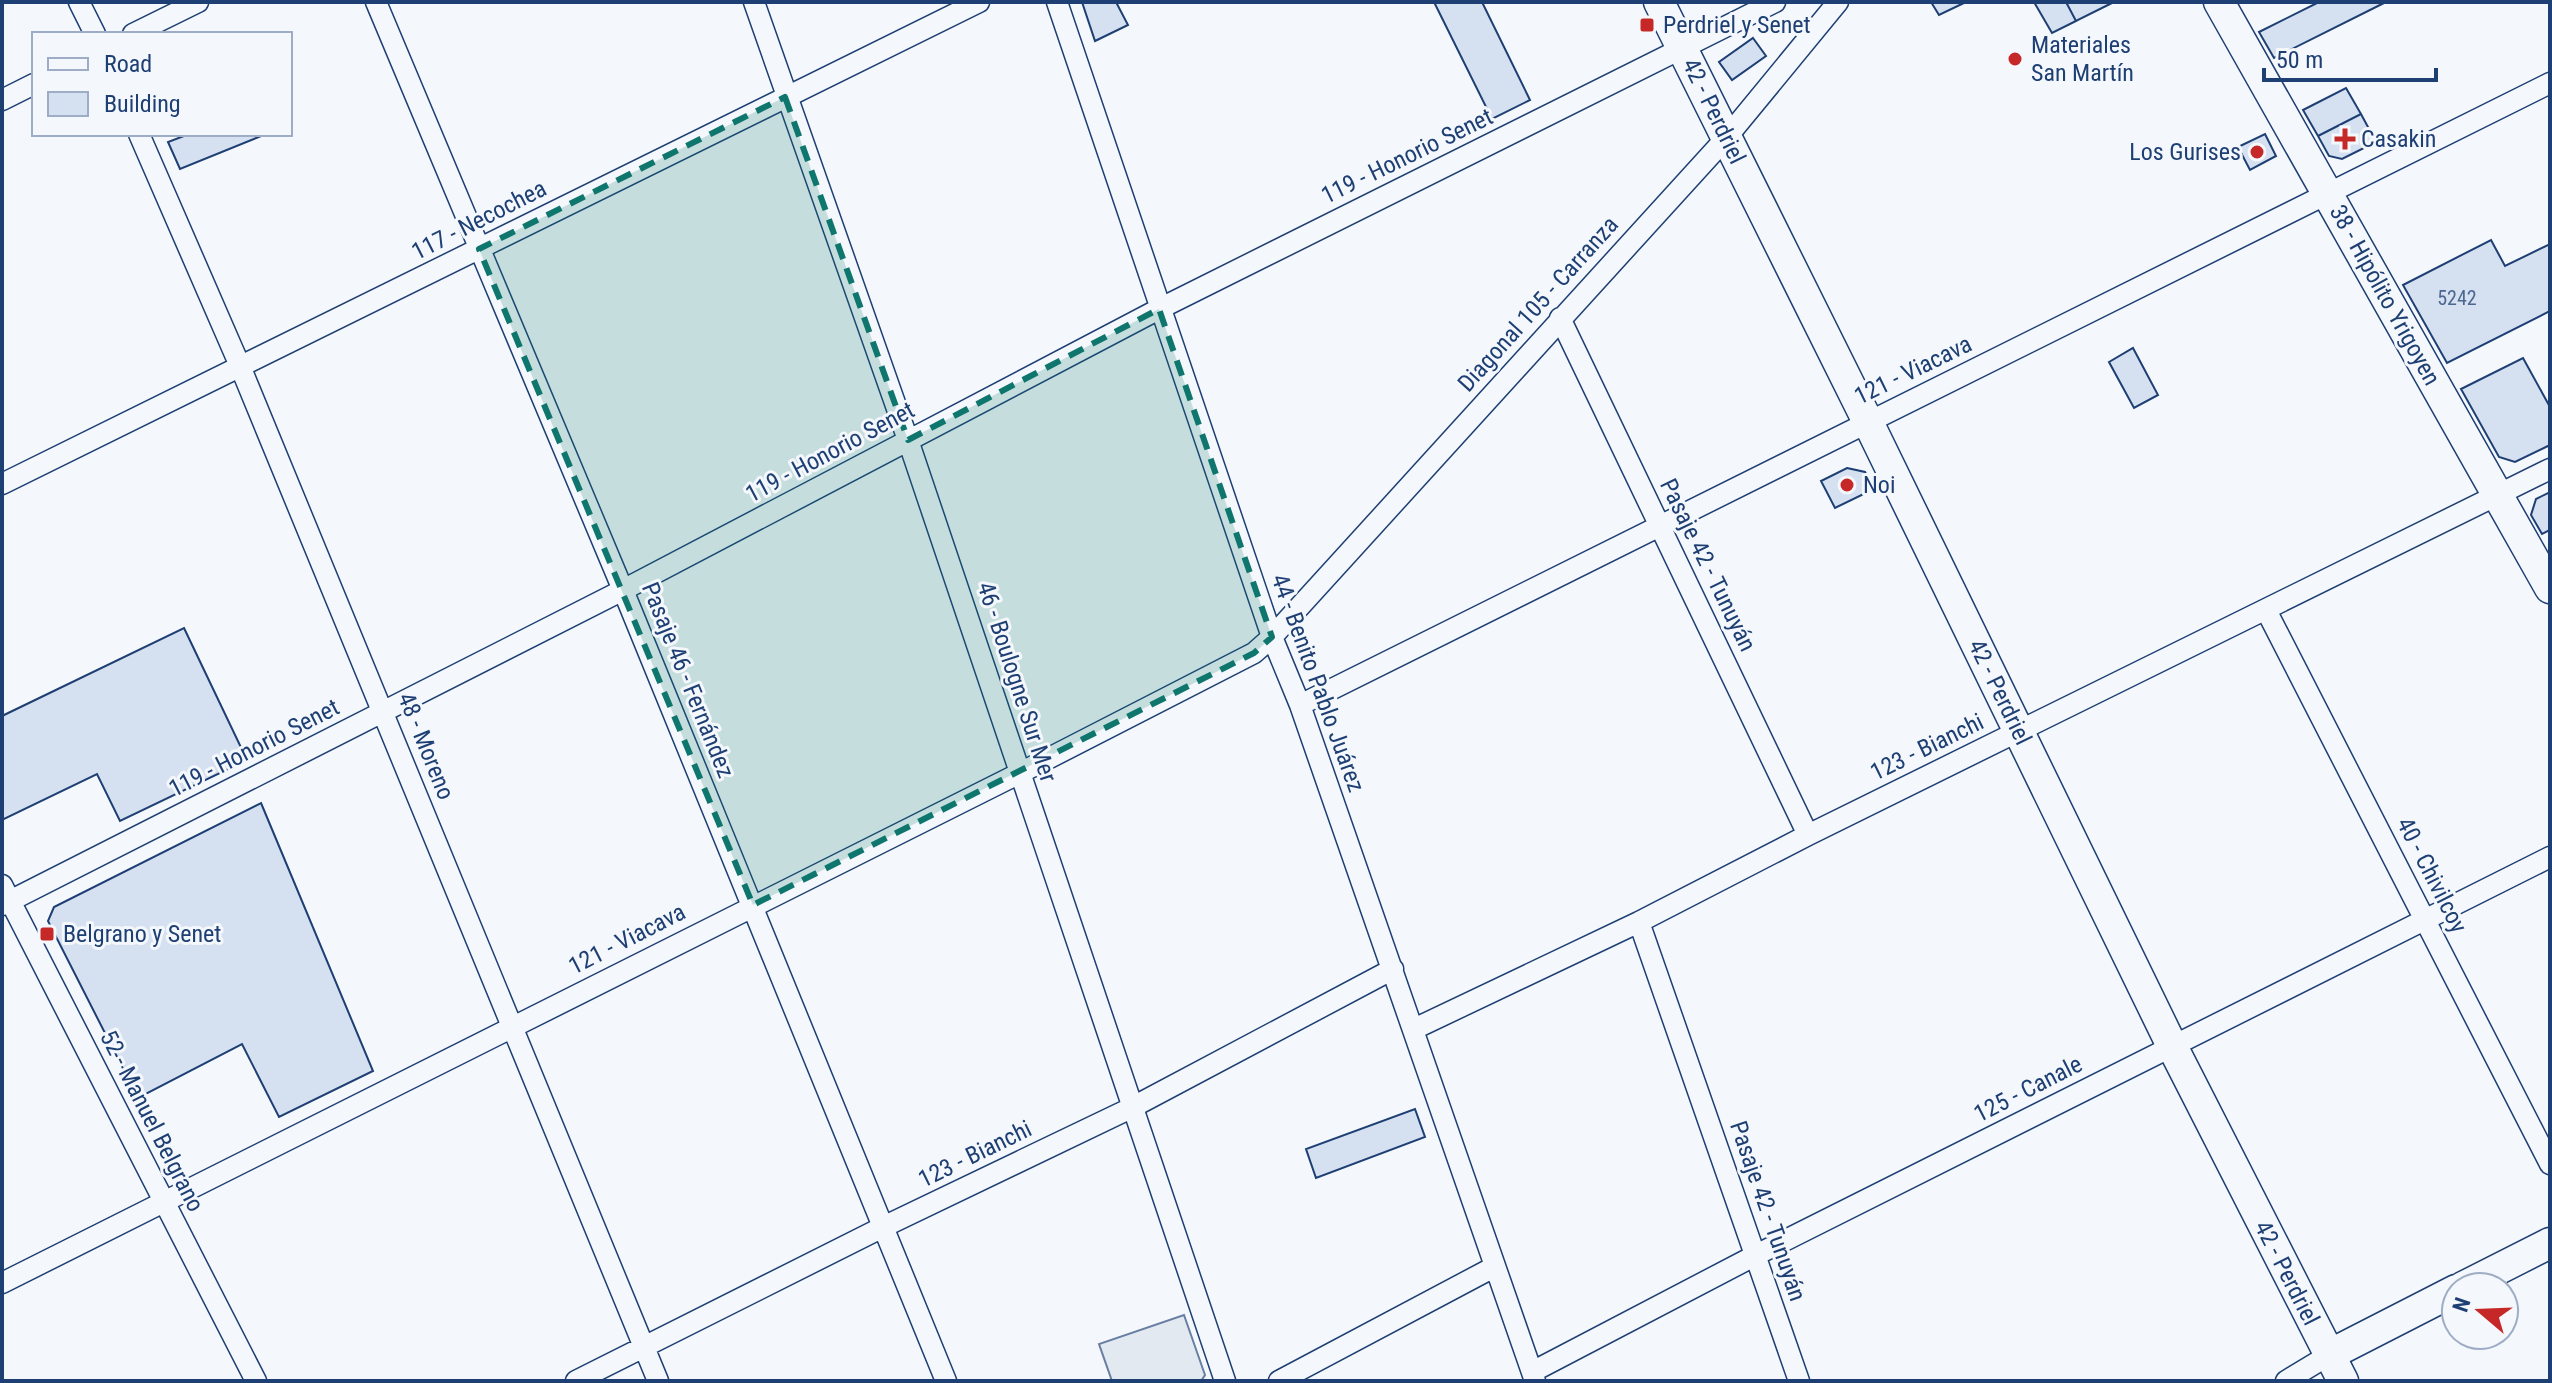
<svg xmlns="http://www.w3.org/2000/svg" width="2552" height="1383" font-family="'Roboto Condensed',sans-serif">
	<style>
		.green { fill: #e3e9f0; stroke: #687fa3; stroke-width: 2 }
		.building { fill: #d5e0f0; stroke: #1d3f73; stroke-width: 2 }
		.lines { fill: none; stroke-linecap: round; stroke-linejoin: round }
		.street-casing { stroke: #1d3f73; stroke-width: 23 }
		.secondary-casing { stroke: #1d3f73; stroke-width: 33 }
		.street { stroke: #f4f7fb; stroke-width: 20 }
		.secondary { stroke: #f4f7fb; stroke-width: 30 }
		.marked { fill: #0f766e; fill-opacity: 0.2; stroke: #0f766e; stroke-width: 6; stroke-dasharray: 16 10; stroke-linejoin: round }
		.poi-dot { fill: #c62828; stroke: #f4f7fb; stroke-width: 3 }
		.labels { text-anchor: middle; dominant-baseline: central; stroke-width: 6; stroke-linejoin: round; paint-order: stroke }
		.number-label { font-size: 20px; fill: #4b6792 }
		.poi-label { font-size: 24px; fill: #1d3f73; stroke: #f4f7fb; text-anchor: start }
		.street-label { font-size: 24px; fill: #1d3f73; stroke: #f4f7fb }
	</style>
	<rect width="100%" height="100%" fill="#f4f7fb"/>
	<path class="green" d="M1184,1315L1205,1375L1201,1381H1112L1099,1344Z"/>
	<path class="building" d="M1082,2H1116L1128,25L1095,41Z
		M1434,2H1482L1530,100L1492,119Z
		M1931,2H1966L1939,15Z
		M2034,2H2066L2076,21L2052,33Z
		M2066,2H2114L2076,21Z
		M2319,2H2386L2274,58L2259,32Z
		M1753,38L1766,56L1732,80L1719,62Z
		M2346,88L2361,114L2318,136L2303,110Z
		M2361,114L2376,142L2342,159L2329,156L2318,136Z
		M189,134H266L180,169L168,142Z
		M2265,134L2276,156L2250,170L2238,147Z
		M2491,240L2505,266L2550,244V311L2447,363L2403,285Z
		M2133,348L2158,395L2134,408L2109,362Z
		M2523,358L2550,407V445L2515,462L2499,457L2461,389Z
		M1847,468L1865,472L1874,489L1835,508L1821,481Z
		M2550,492V530L2542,534L2531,515L2536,499Z
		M184,628L247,760L120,821L97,774L2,820V716Z
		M261,803L373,1071L279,1117L242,1044L138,1098L48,921L54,907Z
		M1415,1109L1425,1137L1316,1178L1306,1149Z"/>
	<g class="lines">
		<g class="street-casing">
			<path id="street" d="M79,2L95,34
				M376,2L623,590L946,1381
				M754,2L908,440L1225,1381
				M1057,2L1272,637L1300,705L1535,1381
				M133,34L198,2
				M2,100L34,84
				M139,134L240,366L658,1381
				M1560,318L1808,835
				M2,484L979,2
				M2266,610L2550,1164
				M1300,705L2550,83
				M2,885L256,1381
				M2,905L623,590L1159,309L1775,2
				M1639,922L1799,1381
				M1414,1029L1639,922L1808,835L2550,469
				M2,1283L1020,773L1254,653L1272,637L1727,137L1838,2
				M1532,1372L1756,1255L2550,857
				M576,1381L881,1228L1131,1108L1393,969
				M1279,1381L1494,1267
				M2286,1381L2329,1355"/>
		</g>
		<g class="secondary-casing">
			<path id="secondary" d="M1659,2L1868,422L2172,1046L2343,1381
				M2219,2L2550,588
				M2463,1287L2550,1243
				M2329,1355L2456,1290"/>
		</g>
		<use href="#street" class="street"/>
		<use href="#secondary" class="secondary"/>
	</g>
	<path class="marked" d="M785,97L908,440L1159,309L1272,637L1254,653L753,905L479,249Z"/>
	<g class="poi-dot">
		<rect x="1639" y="17" width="16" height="16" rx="4"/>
		<circle cx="2015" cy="59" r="8"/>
		<path d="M2341 127h8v8h8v8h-8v8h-8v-8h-8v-8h8z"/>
		<circle cx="2257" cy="152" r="8"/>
		<circle cx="1847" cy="485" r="8"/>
		<rect x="39" y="926" width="16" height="16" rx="4"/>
	</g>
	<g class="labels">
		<g class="number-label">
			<text x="2457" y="298">5242</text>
		</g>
		<g class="poi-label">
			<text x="1663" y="25">Perdriel y Senet</text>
			<text x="2031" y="45">Materiales<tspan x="2031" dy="28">San Martín</tspan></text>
			<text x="2361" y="139">Casakin</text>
			<text x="2241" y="152" text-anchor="end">Los Gurises</text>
			<text x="1863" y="485">Noi</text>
			<text x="63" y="934">Belgrano y Senet</text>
		</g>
		<g class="street-label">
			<text transform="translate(1714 111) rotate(64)">42 - Perdriel</text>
			<text transform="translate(1407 156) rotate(-26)">119 - Honorio Senet</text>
			<text transform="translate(479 220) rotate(-27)">117 - Necochea</text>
			<text transform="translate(2385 295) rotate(61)">38 - Hipólito Yrigoyen</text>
			<text transform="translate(1538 304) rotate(-48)">Diagonal 105 - Carranza</text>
			<text transform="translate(1913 370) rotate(-26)">121 - Viacava</text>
			<text transform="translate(830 452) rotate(-28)">119 - Honorio Senet</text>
			<text transform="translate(1708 565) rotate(64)">Pasaje 42 - Tunuyán</text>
			<text transform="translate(688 680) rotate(68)">Pasaje 46 - Fernández</text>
			<text transform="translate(1017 682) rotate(72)">46 - Boulogne Sur Mer</text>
			<text transform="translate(1318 683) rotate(70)">44 - Benito Pablo Juárez</text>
			<text transform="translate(2000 692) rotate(64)">42 - Perdriel</text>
			<text transform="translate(426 746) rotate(68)">48 - Moreno</text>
			<text transform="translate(1927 747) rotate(-26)">123 - Bianchi</text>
			<text transform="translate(254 748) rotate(-27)">119 - Honorio Senet</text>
			<text transform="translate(2432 875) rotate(63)">40 - Chivilcoy</text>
			<text transform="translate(627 939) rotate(-27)">121 - Viacava</text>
			<text transform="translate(2028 1089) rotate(-27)">125 - Canale</text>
			<text transform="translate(152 1121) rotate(63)">52 - Manuel Belgrano</text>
			<text transform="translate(975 1154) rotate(-26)">123 - Bianchi</text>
			<text transform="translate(1768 1211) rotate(71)">Pasaje 42 - Tunuyán</text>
			<text transform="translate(2287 1273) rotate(63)">42 - Perdriel</text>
		</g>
	</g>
	<rect width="2552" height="1383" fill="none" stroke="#1d3f73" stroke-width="8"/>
	<rect x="32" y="32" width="260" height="104" fill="#f4f7fb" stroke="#9eadc5" stroke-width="2"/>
	<rect x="48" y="58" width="40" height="12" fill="#f4f7fb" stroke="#9eadc5" stroke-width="2"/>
	<text x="104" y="72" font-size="24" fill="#1d3f73">Road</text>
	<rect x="48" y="92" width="40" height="24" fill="#d5e0f0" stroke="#9eadc5" stroke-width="2"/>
	<text x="104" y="112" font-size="24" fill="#1d3f73">Building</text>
	<g transform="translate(2480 1311) rotate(289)"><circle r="38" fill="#f4f7fb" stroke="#9eadc5" stroke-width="2"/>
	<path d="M0-6L14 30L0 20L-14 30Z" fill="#c62828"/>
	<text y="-12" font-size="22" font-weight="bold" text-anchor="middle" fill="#1d3f73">N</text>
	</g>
	<path d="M2264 68v12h172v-12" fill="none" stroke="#1d3f73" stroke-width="4"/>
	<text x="2276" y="68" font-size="24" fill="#1d3f73" stroke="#f4f7fb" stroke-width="6" paint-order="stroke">50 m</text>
</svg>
